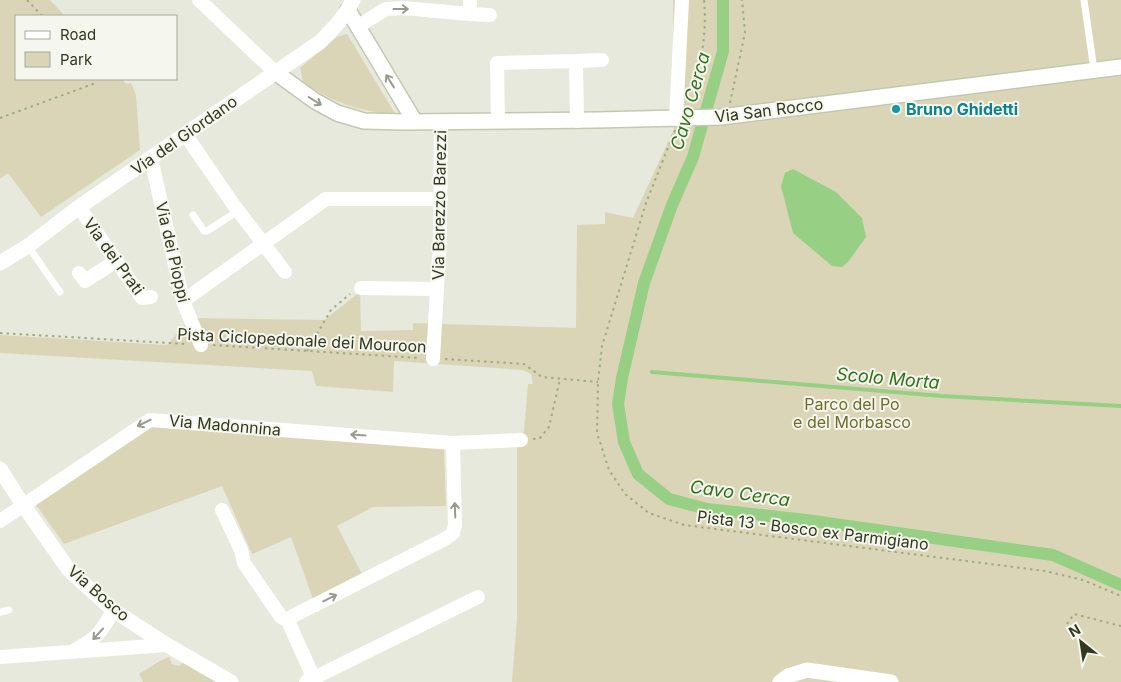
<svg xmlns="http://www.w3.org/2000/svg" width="1121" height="682" font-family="Inter,sans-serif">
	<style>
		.green { fill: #dad5b6 }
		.water { fill: #97cf85 }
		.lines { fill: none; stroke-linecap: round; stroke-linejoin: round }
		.stream { stroke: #97cf85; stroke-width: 4 }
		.canal { stroke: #97cf85; stroke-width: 12 }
		.secondary-casing { stroke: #c3c9b1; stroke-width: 18 }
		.path { stroke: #9fac7e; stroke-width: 2; stroke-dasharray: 2.5 4; stroke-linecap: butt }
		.service { stroke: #fff; stroke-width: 7 }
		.minor { stroke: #fff; stroke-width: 14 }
		.tertiary { stroke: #fff; stroke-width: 15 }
		.secondary { stroke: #fff; stroke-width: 15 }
		.oneway { stroke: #989c8f }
		.culture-dot { fill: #0f9aa8; stroke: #f5f6ed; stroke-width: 2 }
		.labels { text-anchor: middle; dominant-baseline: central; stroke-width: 4; stroke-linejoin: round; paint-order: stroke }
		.culture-label { font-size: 16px; font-weight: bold; fill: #0d838f; stroke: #f5f6ed; text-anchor: start }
		.street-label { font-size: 16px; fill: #30381f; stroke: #f5f6ed }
		.park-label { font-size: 16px; fill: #6e6d2a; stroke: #f5f6ed }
		.water-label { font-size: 18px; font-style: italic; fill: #30721b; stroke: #f5f6ed }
	</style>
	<rect width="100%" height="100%" fill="#e7e9dd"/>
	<path class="green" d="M0,0H50L65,16H16V79H122L126,84L131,83L136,95L140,150L41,217L8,173L0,179Z
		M673,0H1121V682H512L517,619V446L524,432L528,384H533L531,374L523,370L394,361L393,392L316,386L312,371L0,353V335L167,345L191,318L324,320L360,292L361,331L413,330V323L576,328L577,225L605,224V212L633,218L674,129Z
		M347,34L396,115C359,111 333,103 303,82L300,68L337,37Z
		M152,425L444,449L446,506L373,507L337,526L362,574L313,599L291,537L252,554L222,486L64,544L36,505Z
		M169,657L172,664L179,666L184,662L219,682H143L139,674L158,662Z"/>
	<path class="water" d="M793,169L836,192L862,218L866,237L848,262L842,267L832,266L793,233L781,186L785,173Z"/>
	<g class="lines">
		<path class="stream" d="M652,372L942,396L1121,406"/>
		<path class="canal" d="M723,0V51L693,157L672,205L644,283L622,378L618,404L624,442L638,474L669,499L707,509L806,520L1053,555L1121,585"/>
		<g class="secondary-casing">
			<path id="secondary" d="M348,10L415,122
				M275,72L315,101L337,113L364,121L404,122L597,120L721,117L1121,67"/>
		</g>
		<path class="path" d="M27,0L42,16
			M691,92C702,63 707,31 704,0
			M730,103L745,33L742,0
			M0,118L93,84L96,79
			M675,130L646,203L602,346L598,382L597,433L609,470L625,494L649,513L684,525L1045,571L1083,580L1121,596
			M0,333L186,344
			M213,345L420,358
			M307,351L331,310L350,294
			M445,359L524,364L542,377L598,382
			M533,439L540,438L549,427L560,379
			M1067,624L1074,614L1121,626"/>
		<path class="service" d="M1084,0L1094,70
			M193,215L204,231H207L238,211
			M28,246L60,292
			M0,612L9,610"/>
		<path class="minor" d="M199,0L275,72
			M470,14V0
			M359,28L365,22L386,9L403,8L470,14L490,15
			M576,61L602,60
			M676,119L682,0
			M498,121L497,63L576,61L577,121
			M185,134L233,204L285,272
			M151,158L183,301L201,345
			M79,207L142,298L151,297
			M79,273L85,281L116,261
			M361,288L437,289
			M183,301L326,199H441
			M433,359L440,235L441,122
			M453,443L521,440
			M222,510L241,550L244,563L281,617L288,621L311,672L310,678
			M0,521L150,420L453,443L455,525L453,533L445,539L291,617L288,621
			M75,650C96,639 102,632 113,610
			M0,657L167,645
			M306,682L310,678L320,675L478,597"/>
		<path class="tertiary" d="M0,263L28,246L79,207L320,42C333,29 345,17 353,0
			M0,469L23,505L69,570L113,610L167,645L231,682
			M780,682L788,676L807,670L891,682"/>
		<use href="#secondary" class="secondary"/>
	</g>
	<defs><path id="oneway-shaft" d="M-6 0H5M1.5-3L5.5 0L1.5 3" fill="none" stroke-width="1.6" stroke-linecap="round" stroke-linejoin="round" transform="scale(1.25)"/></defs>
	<g class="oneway">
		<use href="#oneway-shaft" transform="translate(401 9)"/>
		<use href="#oneway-shaft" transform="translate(390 81) rotate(-122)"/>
		<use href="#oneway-shaft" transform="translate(315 101) rotate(32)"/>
		<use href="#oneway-shaft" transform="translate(144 423) rotate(154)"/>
		<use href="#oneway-shaft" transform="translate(358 435) rotate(-176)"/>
		<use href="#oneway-shaft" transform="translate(455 510) rotate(-92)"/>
		<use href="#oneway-shaft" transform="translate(330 598) rotate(-27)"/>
		<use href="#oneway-shaft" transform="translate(98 634) rotate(133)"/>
	</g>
	<circle class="culture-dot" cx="896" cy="109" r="5"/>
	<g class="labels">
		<g class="culture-label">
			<text x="906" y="109">Bruno Ghidetti</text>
		</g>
		<g class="street-label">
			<text transform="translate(769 110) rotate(-7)">Via San Rocco</text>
			<text transform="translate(184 135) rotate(-35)">Via del Giordano</text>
			<text transform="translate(439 205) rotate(-89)">Via Barezzo Barezzi</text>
			<text transform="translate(173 252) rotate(77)">Via dei Pioppi</text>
			<text transform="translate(114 256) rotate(54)">Via dei Prati</text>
			<text transform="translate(302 340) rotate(3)">Pista Ciclopedonale dei Mouroon</text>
			<text transform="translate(225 425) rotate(5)">Via Madonnina</text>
			<text transform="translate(813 530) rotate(7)">Pista 13 - Bosco ex Parmigiano</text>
			<text transform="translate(99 593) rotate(41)">Via Bosco</text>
		</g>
		<g class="park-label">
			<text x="852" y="404">Parco del Po<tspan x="852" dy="18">e del Morbasco</tspan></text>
		</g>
		<g class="water-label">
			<text transform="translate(690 101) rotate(-74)">Cavo Cerca</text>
			<text transform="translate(888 378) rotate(5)">Scolo Morta</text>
			<text transform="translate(740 493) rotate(8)">Cavo Cerca</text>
		</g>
	</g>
	<rect x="15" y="15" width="162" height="65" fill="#f5f6ed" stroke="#a6aa9b"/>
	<rect x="25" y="31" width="25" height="8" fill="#ffffff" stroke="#a6aa9b"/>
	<text x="60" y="40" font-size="15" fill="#30381f">Road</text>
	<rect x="25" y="52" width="25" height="15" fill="#dad5b6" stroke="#a6aa9b"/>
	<text x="60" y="65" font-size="15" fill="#30381f">Park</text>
	<g transform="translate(1081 642) rotate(330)" stroke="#f5f6ed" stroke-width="4" paint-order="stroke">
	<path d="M0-4L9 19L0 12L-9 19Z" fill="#30381f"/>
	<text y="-8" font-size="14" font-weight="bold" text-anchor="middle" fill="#30381f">N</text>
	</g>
</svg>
